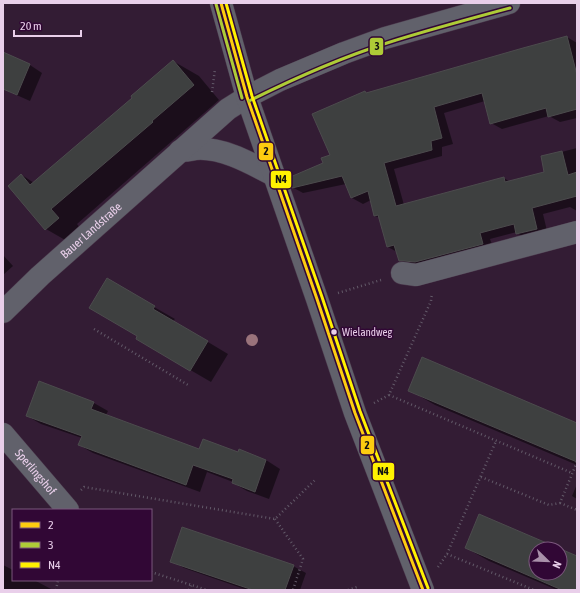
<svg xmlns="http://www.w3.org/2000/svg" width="580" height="593" font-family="'Asap Condensed',sans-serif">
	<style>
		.shadow { fill: #0007 }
		.building { fill: #3e4040; stroke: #4c4b4d; fill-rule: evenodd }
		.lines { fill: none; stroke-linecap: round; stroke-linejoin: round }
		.minor-casing { stroke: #4b384c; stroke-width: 23 }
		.tertiary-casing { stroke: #4b384c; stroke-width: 23 }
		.path { stroke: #635a69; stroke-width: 2.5; stroke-dasharray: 1 3; stroke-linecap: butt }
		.minor { stroke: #61616b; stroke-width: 22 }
		.tertiary { stroke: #61616b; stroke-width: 22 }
		.bus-1-casing { stroke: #310735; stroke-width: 6 }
		.bus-2-casing { stroke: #310735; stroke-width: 6 }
		.bus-3-casing { stroke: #310735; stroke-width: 6 }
		.bus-1 { stroke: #fdcc10; stroke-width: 3 }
		.bus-2 { stroke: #aecb37; stroke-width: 3 }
		.bus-3 { stroke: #fff101; stroke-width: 3 }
		.tree { fill: #9a737b }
		.bus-dot { fill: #e9cfea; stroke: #310735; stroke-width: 1.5 }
		.labels { text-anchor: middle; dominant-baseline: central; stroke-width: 3; stroke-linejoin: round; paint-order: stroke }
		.bus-label { font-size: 11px; fill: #e9cfea; stroke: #310735; text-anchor: start }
		.street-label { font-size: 12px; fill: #e9cfea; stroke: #310735 }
		.line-badge { stroke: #310735; stroke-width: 1.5 }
		.pale-badge-label { font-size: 11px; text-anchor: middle; font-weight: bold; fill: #111 }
	</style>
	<rect width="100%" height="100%" fill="#331c34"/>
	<path class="shadow" d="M567,37L577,43V118L560,122L549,116L502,129L491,123L485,101L444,113L453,144L442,147V156L394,169L404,205L504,178L510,182L546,173L542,157L577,148V211L570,207L543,214L548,235L528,240L517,233V232L490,239L494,250L411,267L400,260L397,252L388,247L380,218L375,216L371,200L363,204L352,198L346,184L303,193L292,187L324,163L331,155L365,92L368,94Z
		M3,53L30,65L42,73L30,101L3,89Z
		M173,61L199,76L219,100L77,224L84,233L72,244L46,229L22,175L34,183L133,98Z
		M3,255L13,266L3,275Z
		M107,280L175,319L173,321L228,354L211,382L137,339L139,336Z
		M409,390L577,424V465L435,405Z
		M94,403L108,411L106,415L200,450L239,453L240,451L266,460L280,469L269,499L247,491L233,483V482L207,472L200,492L93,453L79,445L82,438L41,424L27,416Z
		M577,484V499L572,496Z
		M466,548L559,549H536V573H560V550L577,557V590H557L489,561Z
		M171,561L293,566L306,573L300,590H247L184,568Z
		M3,565L13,570V580H34L53,590H3Z"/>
	<path class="building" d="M567,36L577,75V109L548,117L546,108L490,124L482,93L434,107L442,138L431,141L432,150L384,163L396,206L504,177L505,182L544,172L541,156L562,151L568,175L577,172V196L532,208L537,229L516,234L514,224L480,233L483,244L415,262L404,261H399L394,245L387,247L378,215L374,216L368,191L351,198L342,176L292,188L288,178L323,163L321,158L330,155L312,114L365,91L366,93L523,48Z
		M3,52L30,64L17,95L3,89Z
		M173,60L194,85L152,121L153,122L51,209L59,218L45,230L8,186L21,174L30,185L132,98L131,96Z
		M107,278L155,306L153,309L208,341L190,371L136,339L137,336L89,308Z
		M422,357L577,423V462L408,391Z
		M39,381L94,402L91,409L199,449L203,439L238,452L239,449L266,460L255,492L232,483L233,479L193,465L186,485L78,445L82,436L26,416Z
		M479,514L577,556V590H562L465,548ZM536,549H560V573H536Z
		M182,527L294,565L285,590H253L170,562Z"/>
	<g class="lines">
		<g class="minor-casing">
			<g id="minor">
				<path d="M180,151C185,151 191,150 196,149C223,147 252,164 275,176"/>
				<path d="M402,273L416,275L577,232"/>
				<path id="s1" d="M3,312L40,276L228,109L247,97L280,80L344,53L385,38L509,3"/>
				<path id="s2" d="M3,434L68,510"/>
			</g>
		</g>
		<g class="tertiary-casing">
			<path id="tertiary" d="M221,3L247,97L317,299L355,413L423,590"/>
		</g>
		<path class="path" d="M212,92L215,69
			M338,293L381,280
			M94,329L188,385
			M389,395L572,473
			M374,403L389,395L431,301L432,293
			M481,477L549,505L560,503L577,462
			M81,490L84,487L275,519L316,479
			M560,503L577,510
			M275,519L303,559L293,590
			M447,554L534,590
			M438,567L447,554L496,441
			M151,572L207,590
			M56,590L58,580
			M189,590L191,585
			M348,590L357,587"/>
		<use href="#minor" class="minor"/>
		<use href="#tertiary" class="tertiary"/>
		<g class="bus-1-casing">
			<path id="bus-1" d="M221,3L247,97L317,299L355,413L423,590"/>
		</g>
		<g class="bus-2-casing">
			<path id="bus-2" d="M216,4L242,98
				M249,101C293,79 340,58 387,43C428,30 469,19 510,8"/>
		</g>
		<g class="bus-3-casing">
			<path id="bus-3" d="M226,3L252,96L322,297L360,411L428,588"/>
		</g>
		<use href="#bus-1" class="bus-1"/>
		<use href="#bus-2" class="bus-2"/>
		<use href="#bus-3" class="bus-3"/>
	</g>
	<circle class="tree" cx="252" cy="340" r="6"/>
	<circle class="bus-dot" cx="334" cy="332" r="3.5"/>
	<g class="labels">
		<g class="bus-label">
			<text x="342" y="332">Wielandweg</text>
		</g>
		<g class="street-label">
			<text stroke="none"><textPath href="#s1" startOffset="120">Bauer Landstraße</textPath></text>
			<text stroke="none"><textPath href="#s2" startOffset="50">Sperlingshof</textPath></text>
		</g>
	</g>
	<g class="line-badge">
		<rect x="369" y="37" width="15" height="19" rx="4" fill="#aecb37"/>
		<rect x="258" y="142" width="16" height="19" rx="4" fill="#fdcc10"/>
		<rect x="270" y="170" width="22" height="19" rx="4" fill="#fff101"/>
		<rect x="360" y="435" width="15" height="20" rx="4" fill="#fdcc10"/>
		<rect x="372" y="462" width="23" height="19" rx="4" fill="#fff101"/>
	</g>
	<g class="pale-badge-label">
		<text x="377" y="50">3</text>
		<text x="266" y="155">2</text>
		<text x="281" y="183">N4</text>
		<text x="367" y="449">2</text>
		<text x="383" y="475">N4</text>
	</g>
	<rect width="580" height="593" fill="none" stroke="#e9cfea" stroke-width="8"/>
	<rect x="12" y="509" width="140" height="72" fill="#310735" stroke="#7b577d"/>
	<rect x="20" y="522" width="20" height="6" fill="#fdcc10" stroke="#7b577d"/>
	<text x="48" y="529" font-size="12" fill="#e9cfea">2</text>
	<rect x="20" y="542" width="20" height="6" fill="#aecb37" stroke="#7b577d"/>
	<text x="48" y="549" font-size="12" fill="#e9cfea">3</text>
	<rect x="20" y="562" width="20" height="6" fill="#fff101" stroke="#7b577d"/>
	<text x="48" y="569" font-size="12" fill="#e9cfea">N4</text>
	<g transform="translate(548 561) rotate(113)"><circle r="19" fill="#310735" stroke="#7b577d"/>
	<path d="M0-3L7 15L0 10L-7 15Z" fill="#a990aa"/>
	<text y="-6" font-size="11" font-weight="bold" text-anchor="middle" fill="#e9cfea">N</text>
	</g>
	<path d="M14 30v6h67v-6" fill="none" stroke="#e9cfea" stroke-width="2"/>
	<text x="20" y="30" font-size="12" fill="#e9cfea" stroke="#310735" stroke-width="3" paint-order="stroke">20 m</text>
</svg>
